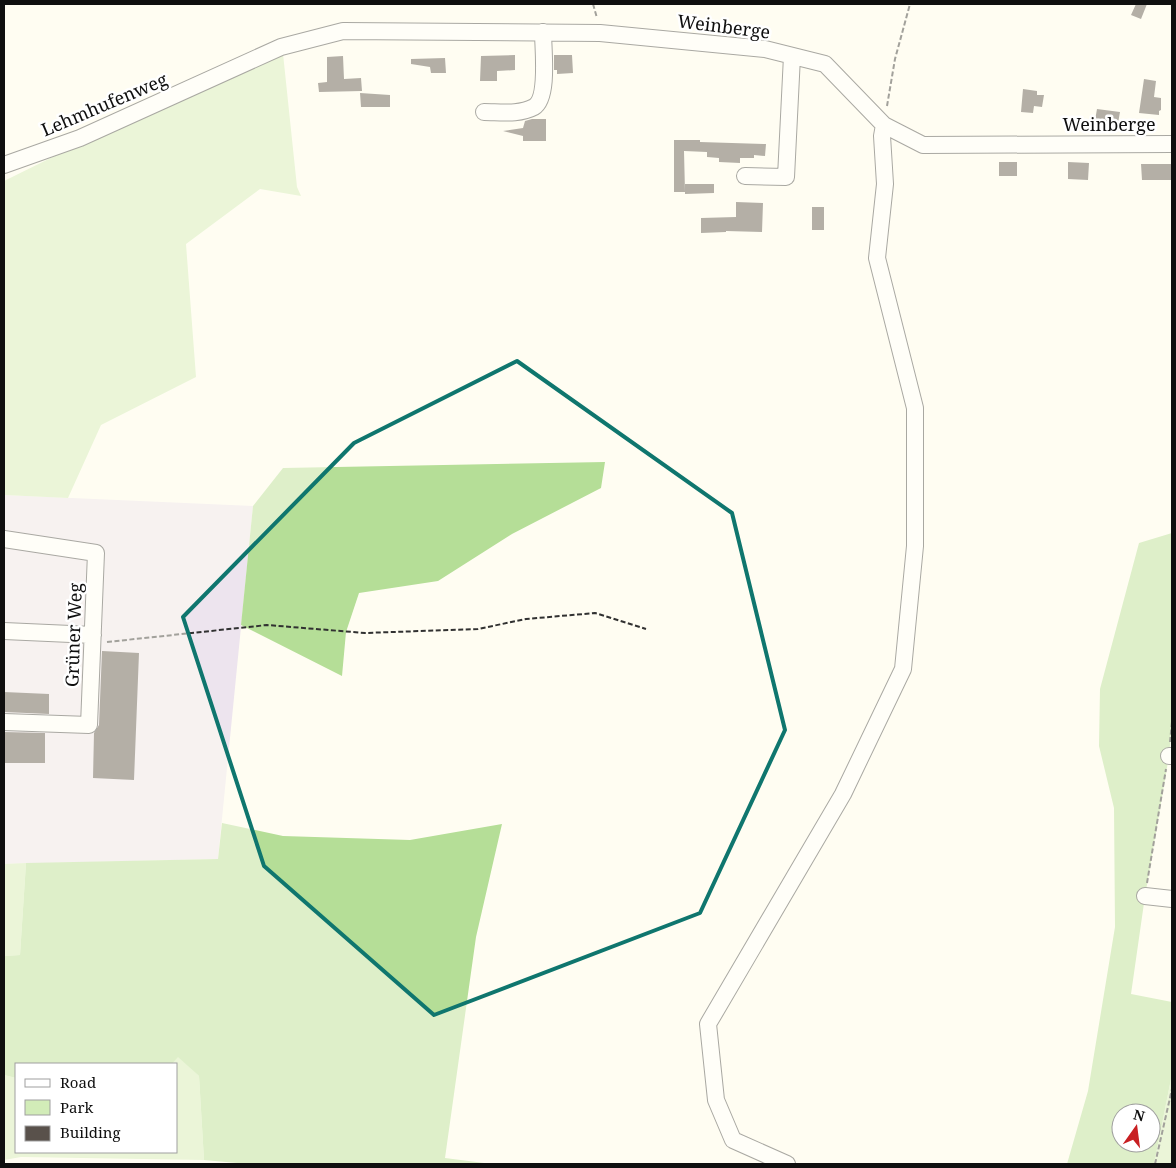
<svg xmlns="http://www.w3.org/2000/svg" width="1176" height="1168" font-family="'Noto Serif',serif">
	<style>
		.industrial { fill: #ede4ee }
		.green { fill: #d2ecb8 }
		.forest { fill: #b5de97; fill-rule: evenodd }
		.building { fill: #59514b }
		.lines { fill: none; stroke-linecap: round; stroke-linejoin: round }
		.minor-casing { stroke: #424242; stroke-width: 18 }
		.path { stroke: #313131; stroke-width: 2; stroke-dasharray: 5 2.5; stroke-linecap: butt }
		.minor { stroke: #fff; stroke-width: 16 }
		.marked { fill: none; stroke: #0f766e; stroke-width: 4; stroke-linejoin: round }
		.labels { text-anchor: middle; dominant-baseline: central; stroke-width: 5; stroke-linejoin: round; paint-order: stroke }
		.street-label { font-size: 18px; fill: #0f0f0f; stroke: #fff }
	</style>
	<rect width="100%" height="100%" fill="#fffdf2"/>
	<path class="industrial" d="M4,495L253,506L218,859L4,864Z"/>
	<path class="green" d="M282,44L297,187L301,196L260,189L186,244L196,377L101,425L68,498L4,495V181Z
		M26,863L20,955L4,956V864Z
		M178,1056L199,1076L204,1160L21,1157L4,1160V1075L16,1078V1152H176V1064H172Z
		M1172,1074V1164H1154Z"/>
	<path class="forest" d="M605,462L601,488L512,534L438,581L359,593L346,632L342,676L241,625L253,506L283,468Z
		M1172,533V722L1169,756L1145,896L1131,994L1172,1002V1074L1154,1164H1067L1088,1091L1115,927L1114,808L1099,746L1100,689L1139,543ZM1121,1113H1151V1143H1121Z
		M222,823L283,836L410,840L502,824L476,937L445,1158L492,1164H248L204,1160L199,1076L178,1057L172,1064H16V1078L4,1075V956L20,955L26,863L218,859Z"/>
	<path class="building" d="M1136,4H1147L1141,19L1131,15Z
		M515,55V70L497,71V81H480L481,56Z
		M554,55H572L573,73L557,74V70H554Z
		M343,56L344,79L361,78L362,91L319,92L318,83L327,82V57Z
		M445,58L446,73H431L430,67L411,64V59Z
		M1144,79L1156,81L1154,97L1161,98V110L1159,111V115L1139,113Z
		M1023,89L1037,91V95H1044L1042,107L1034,106L1033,113L1021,112Z
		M360,93L390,95V107H361Z
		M1097,109L1120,112L1117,129L1094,126Z
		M532,119H546V141H523V136L503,131L523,128L525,121Z
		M674,140H700V142L766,144L765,156L754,155V158H740V163L719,162V158L707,157V152L684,151L685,192H674Z
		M999,162H1017V176H999Z
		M1068,162L1089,163L1088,180L1068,179Z
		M1141,164H1172V180H1142Z
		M685,184H714V193L685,194Z
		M736,202L763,203L762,232L726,231V232L701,233V218L736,217Z
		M812,207H824V230H812Z
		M102,651L139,653L134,780L93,778L94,733L99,725Z
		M4,692L49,694V714L4,712Z
		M4,732L45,733V763H4Z"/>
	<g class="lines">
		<g class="minor-casing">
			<path id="minor" d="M484,112C500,112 519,115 534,107C549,98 543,49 543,32
				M4,165L80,138L281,47L343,31L600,33L765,49L825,64L884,125L923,145L1172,144
				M745,176L786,177L792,56
				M4,539L96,553L89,725L4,722
				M4,631L93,635
				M1169,756H1172
				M1145,896L1172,899
				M787,1164L733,1140L716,1100L708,1024L843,794L903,669L915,546V408L877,258L885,184L882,136L884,125"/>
		</g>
		<path class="path" d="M593,4L597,18
			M887,106L895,59L910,4
			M107,642L267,625L365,633L478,629L526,619L595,613L646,629
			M1170,742L1172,722
			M1147,883L1166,769
			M1155,1164L1172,1089"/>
		<use href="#minor" class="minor"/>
	</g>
	<path d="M0 0H1176V1168H0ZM517,361L732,513L785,730L700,913L434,1015L264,866L183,617L354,443Z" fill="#fffdf2" fill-opacity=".55" fill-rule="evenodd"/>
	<path class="marked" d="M517,361L732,513L785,730L700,913L434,1015L264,866L183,617L354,443Z"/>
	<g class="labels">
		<g class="street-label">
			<text transform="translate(724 26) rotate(7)">Weinberge</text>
			<text transform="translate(104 104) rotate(-23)">Lehmhufenweg</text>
			<text x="1109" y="124">Weinberge</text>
			<text transform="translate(73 635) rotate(-88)">Grüner Weg</text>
		</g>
	</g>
	<rect width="1176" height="1168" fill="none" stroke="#0f0f0f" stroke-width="10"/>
	<rect x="15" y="1063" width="162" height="90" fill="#ffffff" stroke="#9f9f9f"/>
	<rect x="25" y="1079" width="25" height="8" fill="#ffffff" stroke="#9f9f9f"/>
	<text x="60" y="1088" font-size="15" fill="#0f0f0f">Road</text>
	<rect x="25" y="1100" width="25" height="15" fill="#d2ecb8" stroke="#9f9f9f"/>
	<text x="60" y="1113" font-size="15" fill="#0f0f0f">Park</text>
	<rect x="25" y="1126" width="25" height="15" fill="#59514b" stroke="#9f9f9f"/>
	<text x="60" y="1138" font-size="15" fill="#0f0f0f">Building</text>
	<g transform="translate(1136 1128) rotate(14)"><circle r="24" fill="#ffffff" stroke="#9f9f9f"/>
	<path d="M0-4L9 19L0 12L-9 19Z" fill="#c81f22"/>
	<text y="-8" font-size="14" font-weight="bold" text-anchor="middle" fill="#0f0f0f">N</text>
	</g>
</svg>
